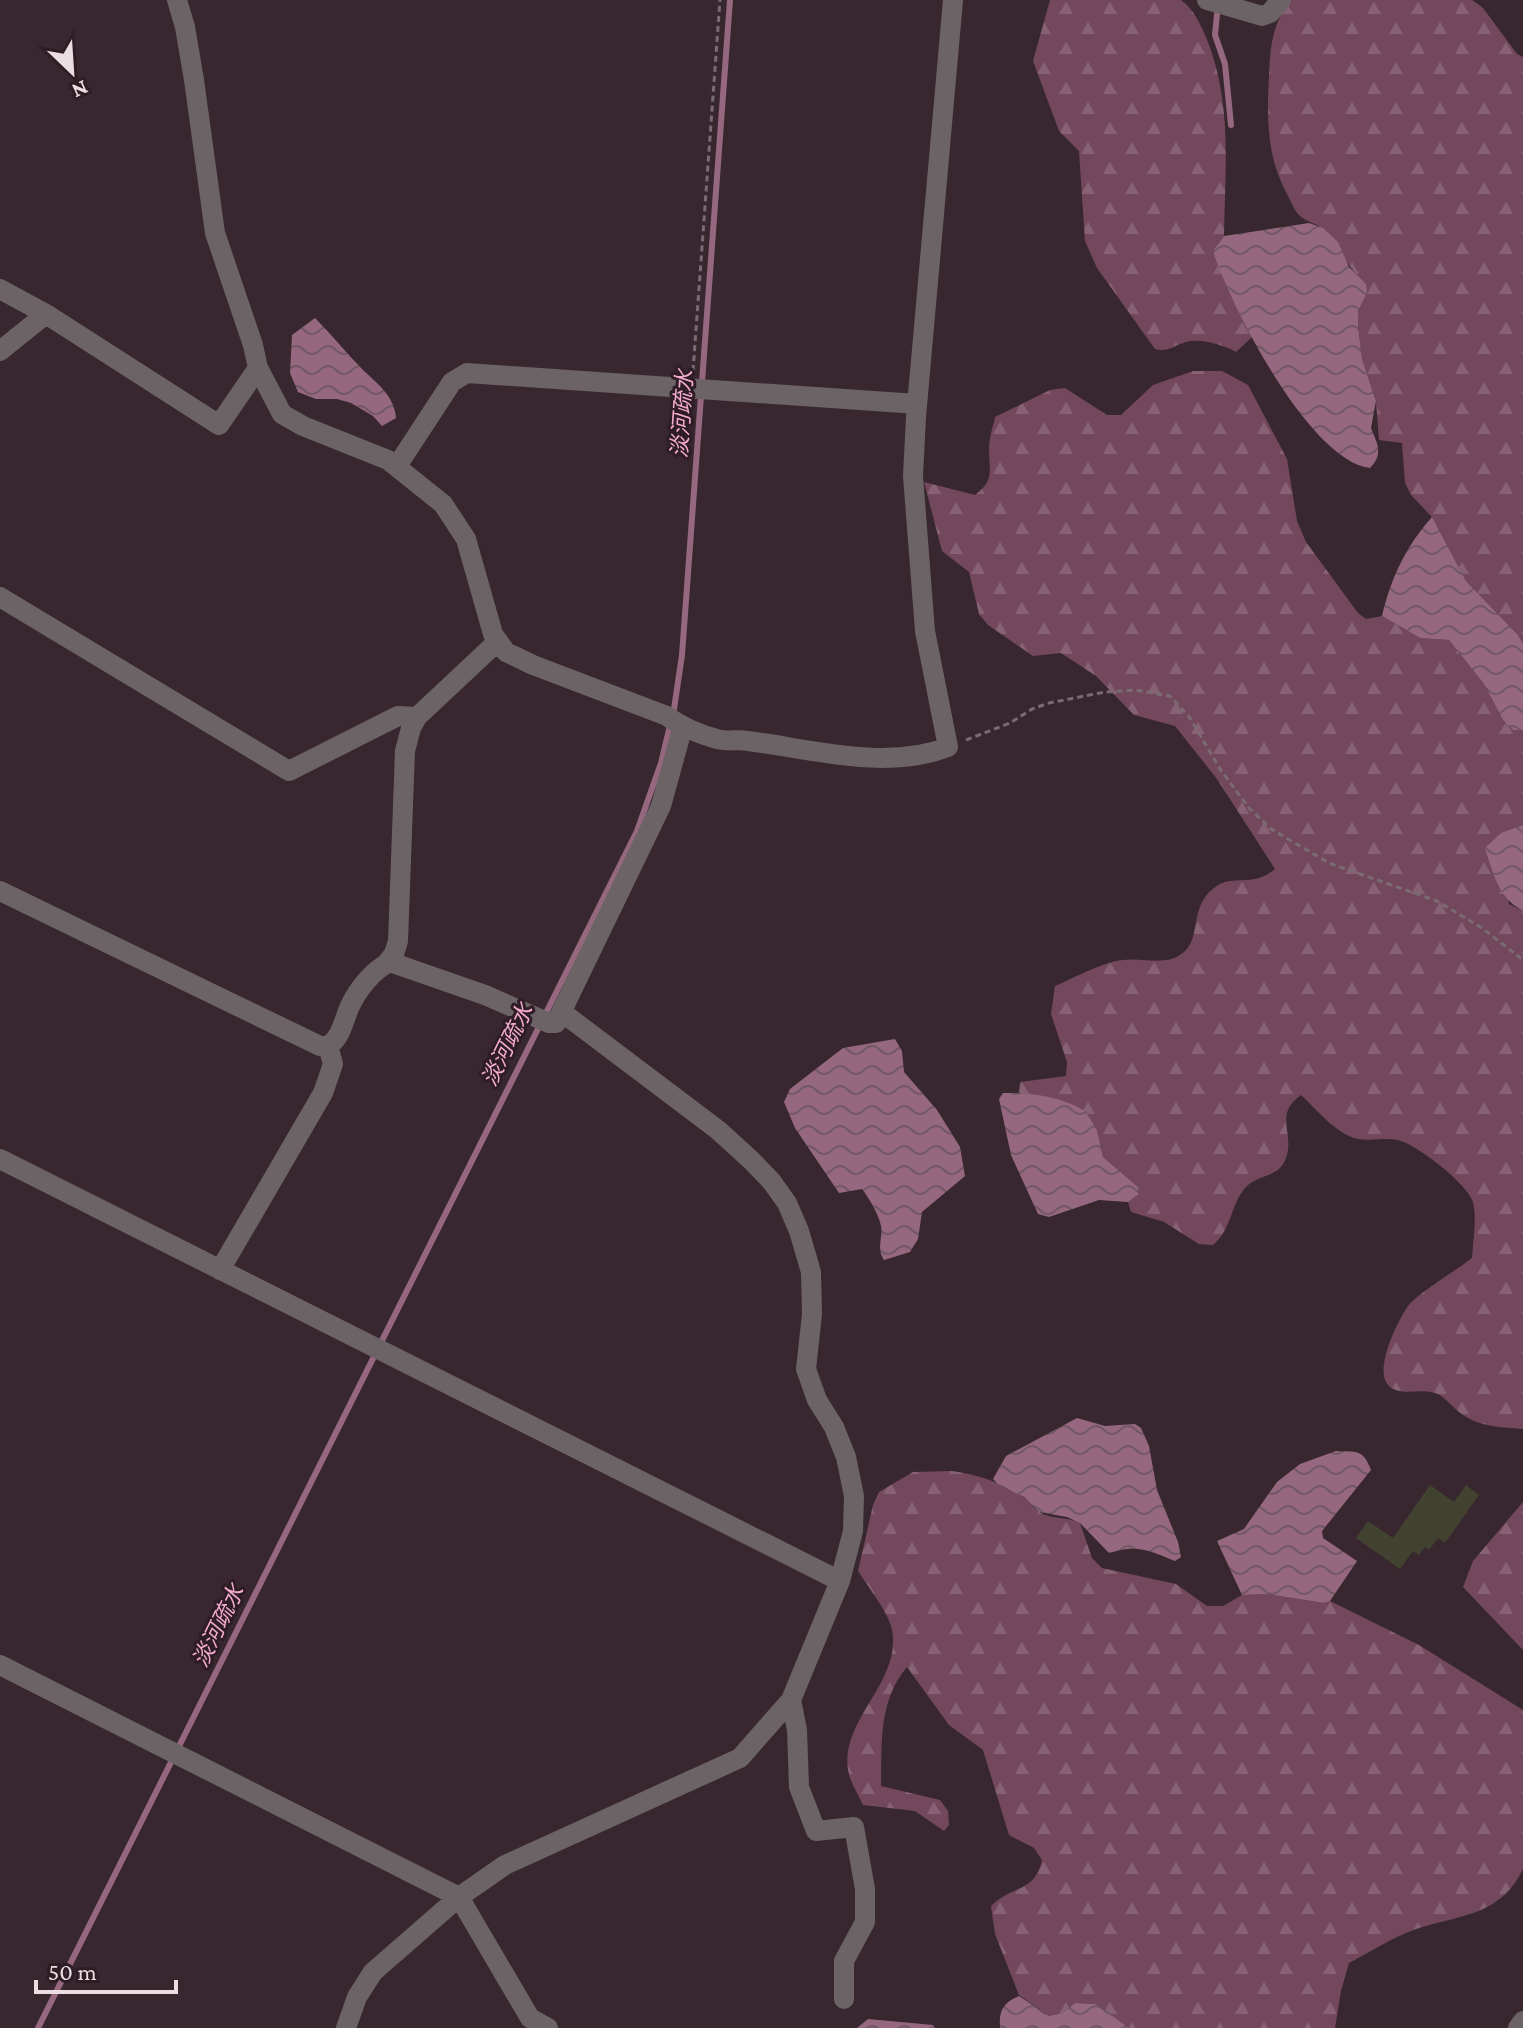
<svg xmlns="http://www.w3.org/2000/svg" width="1523" height="2028" font-family="'Crimson Pro','Noto Sans JP',serif">
	<style>
		.forest { fill: url(#forest-firs) }
		.water { fill: url(#water-waves) }
		.lines { fill: none; stroke-linecap: round; stroke-linejoin: round }
		.stream { stroke: #96687f; stroke-width: 6 }
		.building { fill: #414230 }
		.path { stroke: #7a6b72; stroke-width: 3; stroke-dasharray: 6 4; stroke-linecap: butt }
		.street { stroke: #6c6367; stroke-width: 20 }
		.labels { text-anchor: middle; dominant-baseline: central; stroke-width: 6; stroke-linejoin: round; paint-order: stroke }
		.water-label { font-size: 22px; font-style: italic; fill: #f4abcf; stroke: #2e1d25 }
	</style>
	<defs>
		<pattern id="forest-firs" width="22" height="20" patternUnits="userSpaceOnUse" patternTransform="scale(2)"><rect width="22" height="20" fill="#73485d"/><path d="M5 1l3.5 6h-7zM16 11l3.5 6h-7z" fill="#876274"/></pattern>
		<pattern id="water-waves" width="16" height="10" patternUnits="userSpaceOnUse" patternTransform="scale(2)"><rect width="16" height="10" fill="#96687f"/><path d="M0 5q4-4 8 0t8 0" fill="none" stroke="#725764"/></pattern>
	</defs>
	<rect width="100%" height="100%" fill="#38272f"/>
	<path class="forest" d="M1050,0H1181C1193,9 1199,21 1205,35C1233,101 1225,166 1224,236L1213,251L1252,337L1236,352C1223,345 1201,338 1186,342C1175,345 1167,353 1155,349L1097,268L1085,241L1079,151L1059,131L1033,61Z
		M1291,0H1472L1483,8L1517,54L1523,57V644L1518,635L1466,581L1432,517L1411,495L1405,483L1402,443L1379,440L1376,401L1362,359L1358,326V311L1366,284C1348,268 1340,249 1325,231C1318,223 1307,223 1299,215C1294,210 1291,201 1287,194C1266,154 1267,119 1269,75C1270,47 1273,21 1291,0Z
		M1193,371H1222L1248,385L1287,459L1297,521L1306,542L1358,613L1366,619L1382,616L1420,638L1449,640L1484,684L1503,720L1513,730H1523V825L1501,834L1509,904L1523,911V1429C1500,1427 1478,1427 1459,1412C1453,1407 1447,1400 1441,1396C1424,1385 1402,1399 1388,1385C1374,1369 1397,1322 1408,1306C1418,1293 1457,1270 1472,1258C1473,1242 1477,1218 1473,1202C1468,1184 1416,1144 1398,1140C1384,1137 1368,1142 1354,1138C1334,1131 1316,1109 1301,1095C1273,1115 1295,1132 1286,1158C1280,1177 1260,1174 1247,1186C1230,1203 1233,1228 1213,1245L1199,1244L1164,1222L1131,1212L1128,1202L1139,1194L1138,1187L1103,1157L1097,1130L1086,1112L1042,1096L1019,1093L1020,1082L1066,1076L1067,1062L1051,1014L1055,986C1074,978 1103,962 1123,960C1143,957 1165,967 1183,953C1203,937 1187,905 1218,885C1234,875 1254,887 1275,869L1217,779L1175,726L1134,715L1096,676L1061,653L1033,656L988,625L979,614L969,572L942,551L924,482L975,495C995,480 989,471 989,449C989,438 993,427 995,417L1050,390L1065,388L1107,415H1121L1153,385Z
		M952,1471C979,1475 1001,1482 1023,1497C1030,1502 1035,1511 1043,1514C1054,1519 1068,1517 1080,1523L1092,1558L1102,1568L1176,1584L1207,1606H1223L1242,1595L1266,1594L1324,1603L1330,1601L1419,1645L1523,1710V1869C1499,1919 1456,1914 1411,1931C1390,1939 1370,1952 1349,1963L1341,1991L1335,2028H1129L1096,2004L1075,2003L1063,2013L1049,2016L1019,1995L995,1934L991,1906C1012,1885 1035,1893 1042,1860L1034,1848L1009,1835L983,1750L949,1725L907,1667C878,1701 882,1744 881,1786L940,1800L948,1811L949,1825L944,1831L915,1811L863,1805C858,1794 850,1782 848,1770C840,1719 902,1682 892,1630C889,1613 868,1587 858,1571L873,1505L879,1492L913,1472Z
		M1523,1502V1650L1463,1587L1473,1561Z"/>
	<path class="water" d="M1309,223L1323,228L1338,242L1349,267L1366,284L1367,292L1358,311V326L1362,359L1376,401L1371,428C1377,443 1384,454 1370,468C1309,460 1231,307 1213,251L1224,236Z
		M315,318C332,335 347,354 364,371C377,383 395,397 396,418L382,426L373,416L351,403L337,399H316L298,392L290,373L292,335Z
		M1432,517L1466,581L1518,635L1523,644V730H1513L1503,720L1484,684L1449,640L1420,638L1382,616C1391,578 1406,546 1432,517Z
		M1523,825V911C1499,899 1493,873 1485,848L1501,833Z
		M895,1039L902,1051L904,1072L937,1110L960,1147L965,1176L922,1212L918,1239L910,1252L884,1260C876,1249 883,1238 881,1226C879,1215 869,1198 862,1189L839,1193L795,1128L784,1102L790,1089L843,1048Z
		M1003,1093C1029,1092 1064,1097 1086,1112L1097,1130L1103,1157L1138,1187L1139,1194L1128,1202L1099,1200L1049,1217L1038,1214L1011,1155L999,1099Z
		M1077,1418L1105,1426L1135,1424L1141,1428L1149,1446L1157,1490L1178,1542L1181,1557L1175,1561C1148,1550 1138,1544 1109,1553L1080,1523L1067,1517L1039,1512L1024,1497L998,1484L993,1479L1006,1456Z
		M1336,1451C1357,1452 1363,1449 1371,1470L1322,1531L1323,1538L1357,1561L1330,1601L1324,1603L1266,1594L1242,1595L1217,1541L1244,1529L1277,1482L1300,1464Z
		M1019,1996L1049,2016L1063,2013L1075,2003L1096,2004L1129,2028H1000C999,2010 1003,2003 1019,1996Z
		M868,2019L933,2025L935,2028H857Z"/>
	<g class="lines">
		<path class="stream" d="M1217,14L1215,35L1225,64L1231,125
			M38,2028L637,831L661,763L674,709L682,655L730,0"/>
	</g>
	<path class="building" d="M1430,1485L1454,1502L1466,1485L1479,1495L1445,1543L1438,1538L1429,1550L1425,1547L1419,1555L1413,1551L1400,1569L1356,1538L1368,1521L1393,1538Z"/>
	<g class="lines">
		<path class="path" d="M693,371L720,0
			M966,740L1010,723L1032,709L1049,703L1105,692L1135,690L1170,696L1190,718L1220,769L1249,808L1271,829L1329,863L1437,901L1482,928L1523,960"/>
		<path class="street" d="M177,0L185,27L194,80L215,233L253,345L258,368L282,414L303,426L388,460L443,504L466,539L493,634L506,652L533,665L667,716C680,726 701,735 717,739C727,742 738,739 748,741C811,749 886,771 948,747L925,631L913,476L916,417L953,0
			M1207,0L1262,16L1270,13L1281,0
			M0,289L46,314L219,425L258,368
			M0,351L46,314
			M397,466L452,382L467,373L917,404
			M0,597L289,771L398,716L417,717L497,642
			M0,891L320,1046H328C342,1037 343,1021 350,1006C358,989 373,970 390,962L485,995L549,1023H556L661,806L683,726
			M387,963L394,954L398,941L405,751L411,728L417,717
			M0,1159L840,1581
			M220,1270L323,1093L333,1064L328,1046
			M0,1665L459,1897L530,2018L548,2028
			M791,1700L797,1730L799,1787L816,1831L854,1827L865,1889V1922L844,1961V1999
			M346,2028L357,1997L373,1972L459,1897L505,1865L740,1758L791,1700L840,1581L853,1531L854,1496L846,1457L834,1427L817,1400L806,1369L812,1314L811,1272L799,1231L787,1203L772,1182L752,1161L718,1130L563,1013
			M1518,2028L1523,2021"/>
	</g>
	<g class="labels">
		<g class="water-label">
			<text transform="translate(682 414) rotate(-86)">淡河疏水</text>
			<text transform="translate(507 1045) rotate(-64)">淡河疏水</text>
			<text transform="translate(218 1626) rotate(-64)">淡河疏水</text>
		</g>
	</g>
	<g transform="translate(72 72) rotate(155)" stroke="#2e1d25" stroke-width="6" paint-order="stroke">
	<path d="M0-6L14 30L0 20L-14 30Z" fill="#eadee3"/>
	<text y="-12" font-size="22" font-weight="bold" text-anchor="middle" fill="#eadee3">N</text>
	</g>
	<path d="M36 1980v12h140v-12" fill="none" stroke="#eadee3" stroke-width="4"/>
	<text x="48" y="1980" font-size="24" fill="#eadee3" stroke="#2e1d25" stroke-width="6" paint-order="stroke">50 m</text>
</svg>
